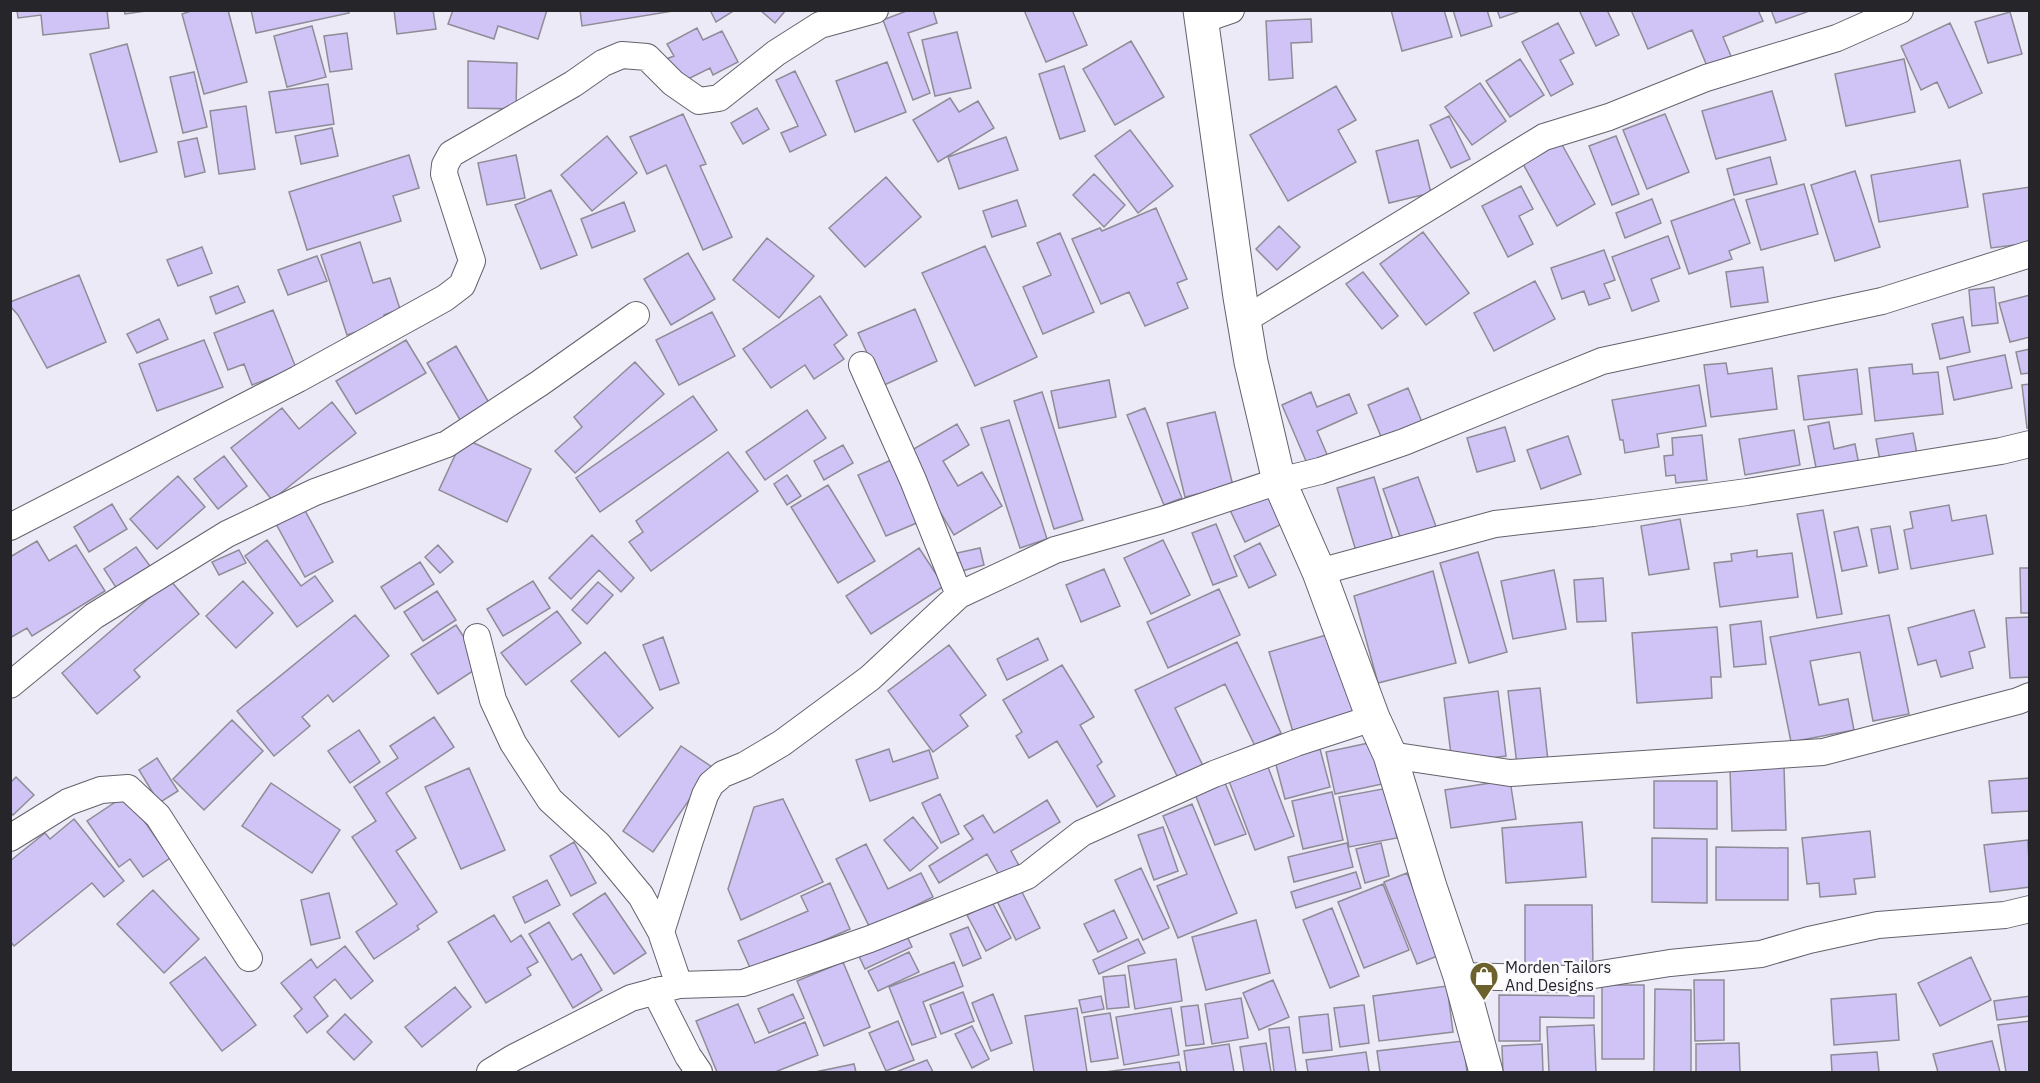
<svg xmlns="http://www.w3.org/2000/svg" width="2040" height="1083" font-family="'IBM Plex Sans',sans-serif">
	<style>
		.building { fill: #d0c4f7; stroke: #8f8c98; stroke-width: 1.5 }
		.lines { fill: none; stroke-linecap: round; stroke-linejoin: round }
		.street-casing { stroke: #64626c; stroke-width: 28 }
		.secondary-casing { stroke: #64626c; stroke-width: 35 }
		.street { stroke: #fff; stroke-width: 26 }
		.secondary { stroke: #fff; stroke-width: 33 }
		.labels { text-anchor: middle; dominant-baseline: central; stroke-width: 5; stroke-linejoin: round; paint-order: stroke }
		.poi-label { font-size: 16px; fill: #262529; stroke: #faf9fe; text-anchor: start }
	</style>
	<rect width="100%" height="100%" fill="#edeaf7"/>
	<path class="building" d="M17,10H107L109,28L43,35L41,15L18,18Z
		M124,10H153L125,14Z
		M194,10H228L247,82L204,94L182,14Z
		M251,10H348L349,13L256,33Z
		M394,10H433L436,29L397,34Z
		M453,10H547L538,39L498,26L494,39L448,24Z
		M580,10H679L582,26Z
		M710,10H735L716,22Z
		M760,10H786L775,23Z
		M909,10H933L937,23L908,33L930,93L913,100L883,20Z
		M1024,10H1072L1087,45L1046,62Z
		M1391,10H1444L1452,37L1402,51Z
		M1453,10H1487L1492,26L1461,36Z
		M1497,10H1523L1500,18Z
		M1579,10H1607L1619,35L1596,46Z
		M1631,10H1758L1763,21L1723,37L1731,56L1707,66L1692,30L1648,49Z
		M1771,10H1812L1776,23Z
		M2010,12L2022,54L1988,63L1975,22Z
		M1311,19L1312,42L1291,43L1293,78L1269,80L1266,21Z
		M1558,23L1574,53L1560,60L1573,84L1551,96L1522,42Z
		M1950,23L1982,93L1949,108L1937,82L1921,90L1901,46Z
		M312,26L326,77L287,87L274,36Z
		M697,28L703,40L722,31L738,62L713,75L710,68L678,84L666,59L674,56L667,44Z
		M957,32L971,88L935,96L922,40Z
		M347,33L352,69L330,72L324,36Z
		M1131,41L1164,97L1115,125L1083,69Z
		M127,44L157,152L120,162L90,54Z
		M1520,59L1544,95L1510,117L1486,81Z
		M1904,59L1915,112L1846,126L1835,74Z
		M468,61L517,63L516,109L468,108Z
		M887,62L906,112L855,132L836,81Z
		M1064,66L1085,131L1060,139L1039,74Z
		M795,71L826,135L790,152L781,133L798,126L776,80Z
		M194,72L207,127L183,133L170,77Z
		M1480,83L1506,121L1472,145L1445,107Z
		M328,84L334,124L276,133L269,92Z
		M1336,86L1356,120L1338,130L1356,162L1288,201L1250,135Z
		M1772,91L1786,140L1716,159L1702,111Z
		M950,98L959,112L978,101L994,128L938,162L913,120Z
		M246,106L255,169L219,174L210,111Z
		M757,108L769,129L743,144L731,123Z
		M683,114L706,164L700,166L732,237L703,250L666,165L647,174L630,137Z
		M1665,114L1689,172L1647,189L1623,130Z
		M1449,116L1470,159L1451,168L1430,125Z
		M332,128L338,156L301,164L295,136Z
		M1130,130L1173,186L1138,213L1095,156Z
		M607,136L637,173L592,211L561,175Z
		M1616,136L1639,194L1612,205L1589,146Z
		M1006,137L1018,170L959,189L948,157Z
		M197,138L205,172L185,177L178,142Z
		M1418,140L1431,193L1389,203L1376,151Z
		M1560,141L1595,204L1557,226L1522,162Z
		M409,155L419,188L393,196L401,221L307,250L289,192Z
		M516,155L525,198L487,205L478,163Z
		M1770,157L1777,184L1734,195L1727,169Z
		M1960,160L1968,207L1879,222L1871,175Z
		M1855,171L1880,247L1835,261L1811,185Z
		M1094,174L1125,205L1104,227L1073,195Z
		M886,177L921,217L865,267L829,228Z
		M1804,184L1818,234L1761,250L1746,200Z
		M1521,186L1533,209L1519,216L1533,244L1508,257L1482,206Z
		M2030,187V243L1991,248L1983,194Z
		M551,190L577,255L541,269L515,205Z
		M1652,199L1661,223L1625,238L1616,213Z
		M1734,199L1750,243L1729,251L1732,259L1689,274L1671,221Z
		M1017,200L1026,226L992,237L983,211Z
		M624,202L635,231L592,248L581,219Z
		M1156,208L1187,279L1177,283L1188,308L1145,326L1129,292L1101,304L1072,239L1100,228L1102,231Z
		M1279,226L1300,247L1277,270L1256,249Z
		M1423,232L1469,293L1426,325L1380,264Z
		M1060,233L1094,312L1043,334L1023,287L1051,275L1037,243Z
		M1668,236L1680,268L1651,279L1659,301L1632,311L1612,257Z
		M767,238L814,276L779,318L733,280Z
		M360,242L373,283L390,278L400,309L384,315L386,322L347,335L321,255Z
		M985,246L1037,357L975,386L922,273Z
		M202,247L212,273L178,286L167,260Z
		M1604,250L1615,280L1604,284L1610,298L1589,305L1584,291L1562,299L1551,268Z
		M688,253L715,299L671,325L644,279Z
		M317,256L327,281L288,295L278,270Z
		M1763,267L1768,302L1731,307L1726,272Z
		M1363,272L1398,316L1382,329L1346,284Z
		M79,275L106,342L47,368L18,315L10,306V302Z
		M1535,281L1555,319L1494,351L1474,313Z
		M238,286L245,302L216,314L210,297Z
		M1994,287L1998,323L1972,326L1969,290Z
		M2030,295V337L2010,342L1999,303Z
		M820,296L847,335L834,345L844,359L814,379L805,365L771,388L743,349Z
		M915,309L937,361L882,386L858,333Z
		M273,310L296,368L252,385L244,364L228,370L214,333Z
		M712,312L735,356L679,385L656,340Z
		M1963,317L1970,352L1940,359L1932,324Z
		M159,319L168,339L137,353L127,334Z
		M204,340L223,387L157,411L139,364Z
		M406,340L426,373L356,414L336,381Z
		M456,346L492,408L463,425L427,363Z
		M2030,349V373L2021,374L2016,352Z
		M2005,355L2012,388L1954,400L1947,367Z
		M635,362L664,394L575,473L555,451L582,427L574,417Z
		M1726,363L1728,374L1772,368L1777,409L1711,417L1704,365Z
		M1912,364L1913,374L1938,372L1943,414L1875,421L1869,368Z
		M1857,369L1862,414L1804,420L1798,376Z
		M1109,380L1116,417L1059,428L1051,391Z
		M2030,384V428H2027L2022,385Z
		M1699,385L1706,426L1657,434L1659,447L1625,453L1623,440H1620L1612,400Z
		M1408,388L1422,422L1382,439L1368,405Z
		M1042,392L1083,520L1054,529L1014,401Z
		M1311,392L1317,407L1349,394L1357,413L1317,431L1329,459L1309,468L1282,405Z
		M693,396L717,430L600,512L576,478Z
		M332,402L356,433L272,500L231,448L282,408L299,429Z
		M1145,408L1182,498L1164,505L1127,415Z
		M807,410L826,438L765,480L746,452Z
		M1215,412L1233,486L1185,497L1167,423Z
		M1009,420L1047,539L1020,548L981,428Z
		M1829,422L1834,449L1855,444L1859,465L1817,473L1808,426Z
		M957,424L969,445L943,461L958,486L982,472L1002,506L954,535L905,454Z
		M1505,427L1515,461L1477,472L1467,438Z
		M1794,430L1800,465L1745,475L1739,439Z
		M1913,433L1917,454L1880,461L1876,439Z
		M1702,435L1707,480L1676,483L1675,475L1666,476L1664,456L1673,455L1672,438Z
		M1568,436L1581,474L1541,489L1527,450Z
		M463,438L531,469L507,522L439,490Z
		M843,445L853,463L824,480L814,461Z
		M728,452L758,491L651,571L629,542L643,532L636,521Z
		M224,456L247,486L218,509L194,479Z
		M891,460L919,522L886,536L858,475Z
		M787,475L801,496L787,505L774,484Z
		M178,476L205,507L157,549L130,519Z
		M1374,477L1393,540L1356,551L1337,488Z
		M1418,477L1438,532L1403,545L1383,489Z
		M828,485L875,561L838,583L791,507Z
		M1266,493L1282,524L1245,542L1230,510Z
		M112,504L127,529L89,552L74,527Z
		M1949,505L1952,521L1986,515L1993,554L1911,569L1904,530L1913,528L1910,512Z
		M303,507L333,562L305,577L275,522Z
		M1823,510L1842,614L1817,618L1797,514Z
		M1680,519L1689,569L1649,575L1641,526Z
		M1216,524L1237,576L1213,585L1192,533Z
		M1890,526L1898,569L1879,573L1871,529Z
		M1858,527L1867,566L1842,571L1834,532Z
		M592,535L634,578L621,592L599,570L571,599L549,578Z
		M267,540L301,586L315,576L333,601L297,627L245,556Z
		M1163,540L1190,595L1151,614L1124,558Z
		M37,541L49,561L76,545L105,591L32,636L27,628L10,638V557Z
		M1260,543L1276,575L1249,588L1234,556Z
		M438,545L453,562L440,573L425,557Z
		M136,547L150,566L117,589L104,569Z
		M919,548L944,586L871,634L846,596Z
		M980,548L984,565L962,571L957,553Z
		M239,550L246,563L219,575L212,562Z
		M1757,550V557L1792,553L1798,597L1720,607L1714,563L1732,561L1731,554Z
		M1478,552L1507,652L1469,663L1440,563Z
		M420,562L434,584L395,609L381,587Z
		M2020,568H2030V613H2021Z
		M1104,569L1120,606L1081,622L1066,585Z
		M1554,570L1566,629L1513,639L1501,581Z
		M1433,571L1456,663L1378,683L1354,596Z
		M1603,578L1606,621L1577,622L1574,580Z
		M170,580L199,614L134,670L140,677L97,714L62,673Z
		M243,581L273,613L236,648L206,616Z
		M533,581L550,608L503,636L487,609Z
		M598,582L613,595L587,624L572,610Z
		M1219,589L1240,635L1168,668L1147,622Z
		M437,591L456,620L423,641L404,612Z
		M1974,610L1985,647L1969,652L1973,668L1941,677L1936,660L1918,665L1908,628Z
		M557,611L581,643L526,685L501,653Z
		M355,615L389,656L333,702L328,695L302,717L310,726L274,756L237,711Z
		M1889,615L1909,714L1873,721L1860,652L1810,661L1819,705L1848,699L1854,730L1791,742L1770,637Z
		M2030,617V677L2010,678L2006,618Z
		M1761,621L1766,664L1734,667L1730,625Z
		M456,625L482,665L438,694L411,654Z
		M1717,627L1721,677H1711L1712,698L1637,703L1632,633Z
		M1333,633L1358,713L1293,732L1269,652Z
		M663,637L679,683L660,690L643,645Z
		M1038,638L1048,660L1007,680L997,659Z
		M1237,642L1281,733L1255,746L1225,684L1175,708L1206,772L1181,784L1135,690Z
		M949,645L986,695L960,715L968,726L933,752L888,691Z
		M605,652L653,708L619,737L571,681Z
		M1062,665L1094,717L1080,725L1102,762L1097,766L1115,796L1097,807L1057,741L1029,758L1016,736L1022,732L1003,700Z
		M1540,688L1548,761L1517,765L1508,691Z
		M1498,691L1506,756L1452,763L1444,698Z
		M434,717L454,747L386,793L416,838L396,851L437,912L417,926L419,929L374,959L356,932L397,904L352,837L376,821L354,787L398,758L390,746Z
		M232,720L263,751L204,810L173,779Z
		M359,730L380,762L350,783L328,751Z
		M1378,741L1387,783L1335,794L1326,752Z
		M681,746L712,767L653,852L623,831Z
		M889,749L893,762L929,750L938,778L870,801L856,760Z
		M1320,749L1330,787L1285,799L1275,761Z
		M157,758L178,791L159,803L139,770Z
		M1268,767L1294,836L1255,850L1229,781Z
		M1784,767L1786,830L1732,831L1730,769Z
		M469,768L505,850L461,869L425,787Z
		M16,777L34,795L13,815L10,812V783Z
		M1223,778L1246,834L1215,845L1193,789Z
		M2030,778V811L1992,813L1989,781Z
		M1510,780L1516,819L1451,828L1445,790Z
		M1654,781H1717V829L1654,828Z
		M271,783L340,830L312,873L242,826Z
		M1388,788L1397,838L1349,847L1339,797Z
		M1332,792L1343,840L1303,849L1292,801Z
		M940,794L959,834L941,843L922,803Z
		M126,795L170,858L143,877L130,859L119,867L87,821Z
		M783,799L823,882L741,920L728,889L754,807Z
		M1047,800L1060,822L1011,851L1022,871L1003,882L987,854L939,883L929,866L973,839L964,826L983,815L994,833Z
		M1192,804L1237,913L1178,938L1157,886L1187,874L1163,816Z
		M913,817L938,848L910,871L884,840Z
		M74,819L124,881L104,897L92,883L14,946L10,941V861L45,833L50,839Z
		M1582,822L1586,877L1506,883L1502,828Z
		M1163,827L1178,871L1154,880L1138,835Z
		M1870,831L1875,877L1854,879L1856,894L1820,897L1819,883L1807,884L1802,838Z
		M1652,838L1707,839V903L1652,902Z
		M2028,840L2030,887L1990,892L1984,845Z
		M574,842L596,883L571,896L550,856Z
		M1347,843L1353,867L1294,882L1288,857Z
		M1381,843L1389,876L1365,883L1356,849Z
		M866,844L888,889L921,873L933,897L870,928L836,859Z
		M1716,847L1788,848V900H1716Z
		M1141,868L1169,928L1143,940L1115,880Z
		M1356,872L1361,888L1296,908L1291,892Z
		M1407,873L1440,955L1417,964L1384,882Z
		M547,880L560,905L525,923L513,897Z
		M830,883L850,929L752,972L738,941L808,911L801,896Z
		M1383,884L1409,950L1364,968L1338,902Z
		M153,890L199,939L164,973L117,924Z
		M1021,890L1040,928L1016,940L997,901Z
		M329,893L340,938L311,945L301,900Z
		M605,893L646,953L614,974L573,914Z
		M992,902L1011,938L986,951L967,915Z
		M1525,905H1592L1593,968L1525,967Z
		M1332,908L1359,976L1330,988L1303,920Z
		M1114,910L1127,938L1098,952L1084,924Z
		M494,915L511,942L521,935L538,962L527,968L531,975L486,1003L448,942Z
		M899,919L912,947L865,969L852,941Z
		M1256,920L1270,973L1206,990L1192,937Z
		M549,922L572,960L581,954L602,990L573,1008L529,934Z
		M968,927L981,958L963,966L950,934Z
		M1138,939L1145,953L1099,974L1093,960Z
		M345,946L373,981L351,999L335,979L314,997L328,1016L307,1033L294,1016L302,1009L281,983L311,959L317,968Z
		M909,952L919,972L878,991L868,971Z
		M205,957L256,1025L222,1051L170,983Z
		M1971,957L1991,1000L1940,1026L1918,983Z
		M1176,959L1182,1001L1135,1009L1128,966Z
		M843,962L870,1027L824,1046L797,981Z
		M954,962L963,986L923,1002L936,1037L912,1045L889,987Z
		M1125,975L1129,1007L1107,1009L1103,977Z
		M1273,980L1289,1017L1259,1030L1243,993Z
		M1694,980H1724V1040L1695,1041Z
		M1602,985H1644V1059H1602Z
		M1447,986L1453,1032L1379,1041L1373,996Z
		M455,987L471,1007L422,1047L405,1027Z
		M1655,989L1691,990V1072H1654Z
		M963,992L974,1021L941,1034L930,1005Z
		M793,994L804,1018L769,1033L758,1009Z
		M993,994L1012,1043L991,1051L972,1003Z
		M1896,994L1899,1040L1834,1045L1831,999Z
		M1499,995L1594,996V1018L1540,1017V1041H1499Z
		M1101,996L1104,1009L1082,1013L1079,1000Z
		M2030,996V1016L1997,1020L1994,1001Z
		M1241,998L1248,1038L1212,1044L1205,1004Z
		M738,1004L755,1043L805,1022L818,1055L775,1072H717L696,1021Z
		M1198,1005L1204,1044L1186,1046L1181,1007Z
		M1364,1005L1369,1043L1340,1047L1334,1008Z
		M1077,1008L1087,1072H1034L1025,1016Z
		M1171,1008L1179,1055L1124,1065L1116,1017Z
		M1110,1013L1118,1058L1091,1062L1084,1017Z
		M345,1014L372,1042L354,1060L327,1032Z
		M1328,1014L1332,1050L1303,1053L1299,1017Z
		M898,1021L914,1060L886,1071L869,1033Z
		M2030,1021V1072H2006L1998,1025Z
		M1594,1025L1596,1072H1549L1547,1027Z
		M972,1026L989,1059L972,1068L955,1034Z
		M1289,1027L1296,1072H1274L1269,1029Z
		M1463,1041L1467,1072H1380L1377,1051Z
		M1992,1041L2000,1072H1938L1933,1054Z
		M1266,1043L1271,1072H1244L1240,1047Z
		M1739,1043L1740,1072H1696V1044Z
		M1229,1044L1234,1072H1187L1184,1051Z
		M1542,1044L1543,1072H1503L1502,1046Z
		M1366,1052L1369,1072H1308L1306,1060Z
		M1877,1052L1879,1072H1832L1831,1055Z
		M927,1060L933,1072H896Z
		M1179,1062L1181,1072H1105Z
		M854,1064L856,1072H815Z"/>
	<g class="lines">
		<g class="street-casing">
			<path id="street" d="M1202,20L1231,10
				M1244,320L1544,137L1609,117L1706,78L1837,38L1900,10
				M862,365L913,480L959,595
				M10,527L298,379L445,298L462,285L472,261L444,174L445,165L451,154L573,84L603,63L622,55L647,57L673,83L699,101L719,98L776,53L820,25L875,10
				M1319,572L1495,524L1593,513L1747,492L2001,451L2030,444
				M477,637L493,700L513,743L550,800L598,844L641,896L661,932L679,985
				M10,685L94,616L227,534L315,492L447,444L540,383L636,315
				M1390,755L1510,773L1823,752L2018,701L2030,696
				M10,838L68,802L101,790L128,788L158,816L249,958
				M661,932L690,840L705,795L711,784L723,774L745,765L782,743L870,678L959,595L1055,550L1162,520L1279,481L1320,471L1404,442L1602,361L1882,301L2030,254
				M1460,976L1569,979L1670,963L1761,954L1809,940L1878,925L2005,915L2030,909
				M655,991L688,1056L699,1072
				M490,1072L513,1058L631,998L679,985L743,983L870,939L1027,876L1082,833L1214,774L1296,743L1373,718"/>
		</g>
		<g class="secondary-casing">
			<path id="secondary" d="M1200,10L1240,297L1251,362L1279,481L1319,572L1373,718L1390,755L1430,887L1460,976L1486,1072"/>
		</g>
		<use href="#street" class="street"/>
		<use href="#secondary" class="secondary"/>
	</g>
	<defs>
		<g id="shop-pin" transform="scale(1.5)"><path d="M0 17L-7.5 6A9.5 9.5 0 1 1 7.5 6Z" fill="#6c612d" stroke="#faf9fe"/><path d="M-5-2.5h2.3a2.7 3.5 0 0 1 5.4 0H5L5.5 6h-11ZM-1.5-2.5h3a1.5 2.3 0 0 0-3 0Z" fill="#fff"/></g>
	</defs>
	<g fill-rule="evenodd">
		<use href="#shop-pin" x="1484" y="976"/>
	</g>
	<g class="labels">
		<g class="poi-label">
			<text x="1505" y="967">Morden Tailors<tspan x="1505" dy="18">And Designs</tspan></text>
		</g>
	</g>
	<rect width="2040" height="1083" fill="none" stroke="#262529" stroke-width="24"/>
</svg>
